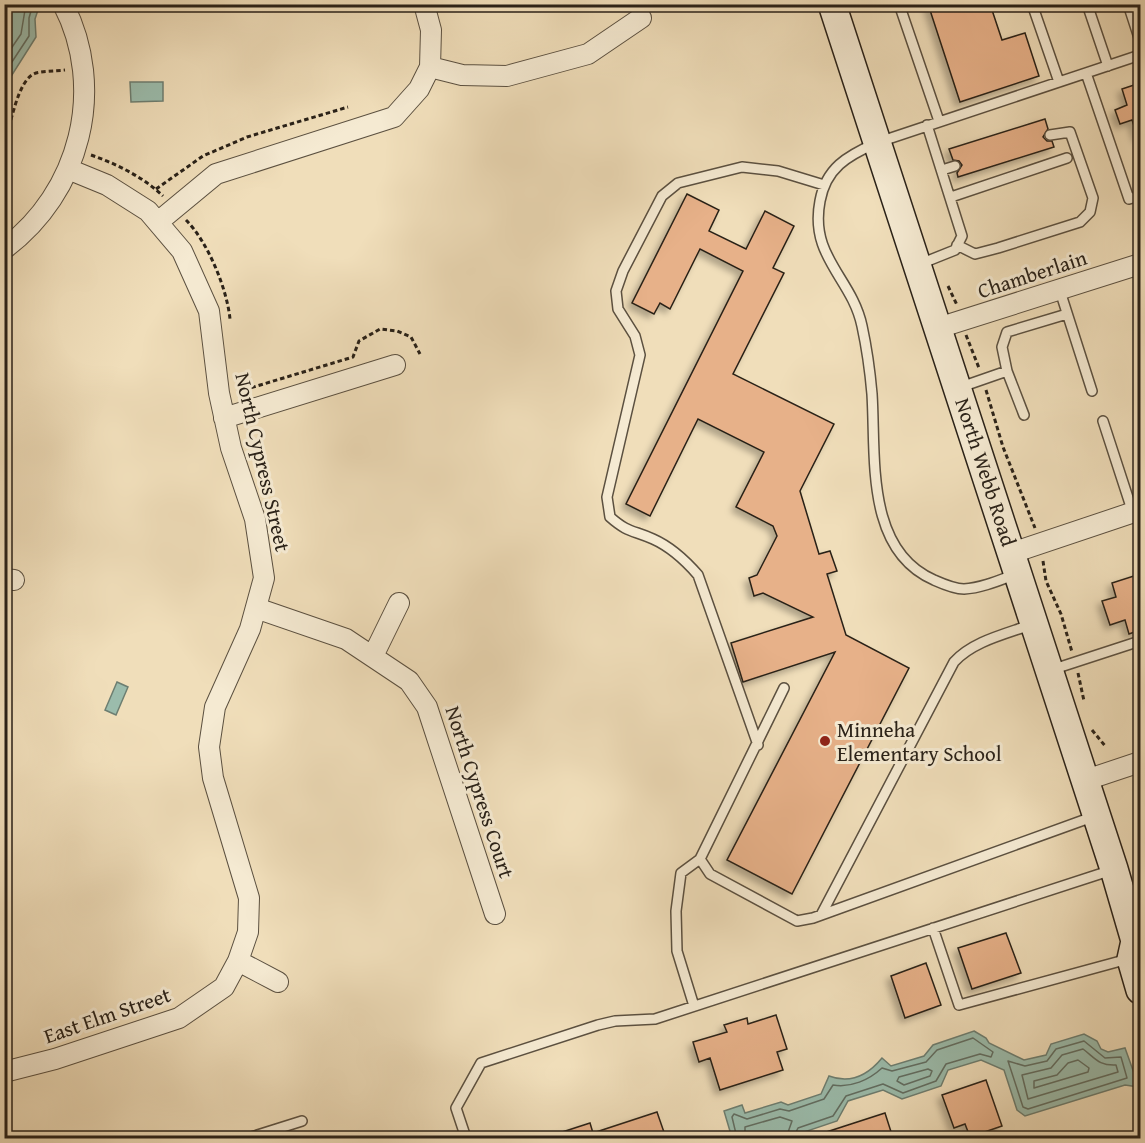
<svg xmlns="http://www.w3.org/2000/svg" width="1145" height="1143" font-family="'Gentium Book Plus',serif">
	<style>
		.water { fill: #9bbcac; stroke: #6d7e71; stroke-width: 1.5 }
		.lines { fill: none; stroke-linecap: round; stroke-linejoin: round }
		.shore { stroke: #626e62; stroke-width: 1.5 }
		.building { fill: #e7b189; stroke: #292118; stroke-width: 1.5; filter: url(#shadow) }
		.lane-casing { stroke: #5b5040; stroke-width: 12 }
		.street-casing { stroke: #5b5040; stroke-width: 22 }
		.secondary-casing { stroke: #292118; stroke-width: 30 }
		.path { stroke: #292118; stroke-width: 3; stroke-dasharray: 4.5 3; stroke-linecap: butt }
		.lane { stroke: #f5ead2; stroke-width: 9 }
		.street { stroke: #f5ead2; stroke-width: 20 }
		.secondary { stroke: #f5ead2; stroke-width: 27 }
		.poi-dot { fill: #8f2418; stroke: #f5ead2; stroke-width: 2 }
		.labels { text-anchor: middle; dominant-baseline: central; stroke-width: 6; stroke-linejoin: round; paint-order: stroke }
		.street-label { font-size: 21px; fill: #292118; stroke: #f5ead2 }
		.poi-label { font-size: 21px; fill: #292118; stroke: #f5ead2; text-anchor: start }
	</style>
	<defs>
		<filter id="shadow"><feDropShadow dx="-4.5" dy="4.5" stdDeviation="3" flood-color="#0004"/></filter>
	</defs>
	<rect width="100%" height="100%" fill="#f0deba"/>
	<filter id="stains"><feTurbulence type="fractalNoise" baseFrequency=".00333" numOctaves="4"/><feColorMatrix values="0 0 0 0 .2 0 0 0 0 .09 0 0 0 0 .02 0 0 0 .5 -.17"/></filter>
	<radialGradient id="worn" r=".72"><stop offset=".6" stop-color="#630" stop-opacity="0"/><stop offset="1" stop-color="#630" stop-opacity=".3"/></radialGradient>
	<path class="water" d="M5,4L39,7L35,19L36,37L5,86Z
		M130,82H163V101L131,102Z
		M117,682L128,687L116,715L105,710Z
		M974,1031L986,1038L989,1043L1024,1060L1046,1055L1051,1044L1084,1034L1097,1041L1101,1049L1108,1052L1125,1048L1139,1087L1125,1085L1025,1116L1017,1110L1004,1070L981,1060L948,1070L941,1086L902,1099L883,1090L848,1101L837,1121L801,1133L798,1138H732L724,1111L742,1105L745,1113L781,1102L788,1105L821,1094L829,1076C850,1084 868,1075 882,1058L891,1066L924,1056L933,1045Z"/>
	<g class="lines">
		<path class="shore" d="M4,59L21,34L26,4
			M4,74L29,36V18L33,4
			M1084,1041L1105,1058L1121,1057L1127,1078L1028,1109L1023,1107L1008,1061L1025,1066L1047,1061L1056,1049Z
			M1083,1049C1095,1058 1099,1066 1116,1065L1118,1072L1028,1099L1022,1075L1051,1068L1062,1055Z
			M1078,1060L1089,1068L1088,1072L1034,1088V1081L1057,1075L1068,1063Z
			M928,1069L932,1071L930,1076L904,1085L897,1081L899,1077Z
			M737,1138L732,1117L734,1114L747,1119L780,1109L789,1111L824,1099L833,1085C851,1088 869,1080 882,1068L892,1071L926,1062L937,1050L973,1038L993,1052L991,1057L980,1054L946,1064L936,1081L903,1093L883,1084L846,1096L833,1116L798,1128L793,1138
			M745,1138V1127L780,1117L792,1121L786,1138"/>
	</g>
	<path class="building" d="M928,4H990L1002,40L1025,33L1039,76L960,102Z
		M1140,83V137L1138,138L1132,120L1120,124L1115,110L1127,105L1122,89Z
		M1045,119L1048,129L1043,137L1047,141H1052L1054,147L958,177L957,173L962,165L959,161L953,160L949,149Z
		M687,194L719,210L709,231L746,249L765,211L794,226L773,268L784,273L733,374L834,424L800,491L819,554L830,551L837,571L827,574L846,635L909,668L792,894L727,860L835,652L743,682L731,643L813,617L763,593L754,596L749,578L757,575L777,536L773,526L736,507L764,452L698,419L650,516L626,504L743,271L700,249L670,309L660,303L654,314L632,303Z
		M1140,574V630L1129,634L1125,620L1110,625L1102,601L1116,597L1112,583Z
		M1006,933L1021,973L972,989L958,948Z
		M926,963L941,1005L905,1018L891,976Z
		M776,1015L787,1049L777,1052L783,1070L720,1090L710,1058L699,1062L693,1042L727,1032L724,1025L747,1018L748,1024Z
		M986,1080L1002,1126L970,1137L965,1124L954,1128L942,1095Z
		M657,1112L666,1138H551L550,1136L590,1123L593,1133Z
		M885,1113L893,1138H815L814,1136Z"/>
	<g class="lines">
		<g class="lane-casing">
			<path id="lane" d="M899,4L939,121
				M1032,4L1059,82
				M1087,4L1108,66
				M1128,4L1140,41
				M1086,73L1129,199L1140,196
				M942,170L955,166
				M951,197L1067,158
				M957,245L975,254L998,248L1080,222L1090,212L1093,198L1070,132L1050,135
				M920,264L955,250L962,236L927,125
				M1060,291L1092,391
				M1007,371L1024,415
				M961,387L1007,371L1002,347L1007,332L1067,314
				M1103,421L1133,513
				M1016,574C1000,580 982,588 964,589C954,589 943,584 934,580C865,550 876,457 872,394C870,371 867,349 862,326C852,278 809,257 820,201C826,168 847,156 876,143L1140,55
				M1051,670L1140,641
				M784,688L700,859L710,874L797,921L813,918L1095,816
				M758,745L698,575C685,560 671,547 653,539C633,530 628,533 610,517L607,497L640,355L635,336L618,309L616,291L623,271L662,196L678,183L742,167L778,171L824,185
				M821,915L954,662C973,641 1006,634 1033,624
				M933,928L959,1005L1128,959
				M694,1006L677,951L676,911L681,873L700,859
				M248,1138L302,1121
				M466,1138L456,1108L481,1063L598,1025L615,1021L655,1019L1112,870
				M1137,1138L1140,1137"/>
		</g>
		<g class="street-casing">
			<path id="street" d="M430,67L462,75L507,76L588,54L641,18
				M158,222L216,174L394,117L419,89L430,67L431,30L424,4
				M4,249C80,193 107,89 63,4
				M938,328L1140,264
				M224,418L395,365
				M1012,553L1140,510
				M4,579L14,580
				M256,608L346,639L409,681L427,707L495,914
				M373,656L399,603
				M1086,780L1140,762
				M238,961L278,982
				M4,1072L55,1059L179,1018L224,987L238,961L248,932L249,898L213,778L209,747L215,707L250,629L264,578L255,519L231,448L219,393L209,311L182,251L148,211L107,185L68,169"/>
		</g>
		<g class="secondary-casing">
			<path id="secondary" d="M832,4L1114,869L1135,941L1131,959L1140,990"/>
		</g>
		<path class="path" d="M4,141C12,124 17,79 36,73C45,71 55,71 65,70
			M91,155C117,164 143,177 163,196
			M4,162L9,186L4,212
			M156,189L203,156L247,137L348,107
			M186,220C208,242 227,289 230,319
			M948,286L957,305
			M966,335L979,368
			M986,390L1003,447L1035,528
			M237,392L353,357L359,341L380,329L397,331L411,337L420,354
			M1043,561L1046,581L1061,614L1072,652
			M1078,673L1084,701
			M1092,730L1106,747"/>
		<use href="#lane" class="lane"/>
		<use href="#street" class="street"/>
		<use href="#secondary" class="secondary"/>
	</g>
	<circle class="poi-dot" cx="825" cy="741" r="6"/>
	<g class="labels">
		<g class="street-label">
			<text transform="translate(1032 274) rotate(-18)">Chamberlain</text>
			<text transform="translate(263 462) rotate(77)">North Cypress Street</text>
			<text transform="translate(986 472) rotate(72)">North Webb Road</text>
			<text transform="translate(480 792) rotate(72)">North Cypress Court</text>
			<text transform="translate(107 1015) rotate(-19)">East Elm Street</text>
		</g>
		<g class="poi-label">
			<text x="837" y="729">Minneha<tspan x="837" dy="24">Elementary School</tspan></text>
		</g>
	</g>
	<rect width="1145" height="1143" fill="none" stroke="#f0deba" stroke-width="24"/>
	<rect x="6" y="6" width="1133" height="1131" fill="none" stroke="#292118" stroke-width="3"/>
	<rect x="12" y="12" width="1121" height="1119" fill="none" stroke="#292118" stroke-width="1.5"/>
	<rect width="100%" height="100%" filter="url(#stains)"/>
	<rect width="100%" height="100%" fill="url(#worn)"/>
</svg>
